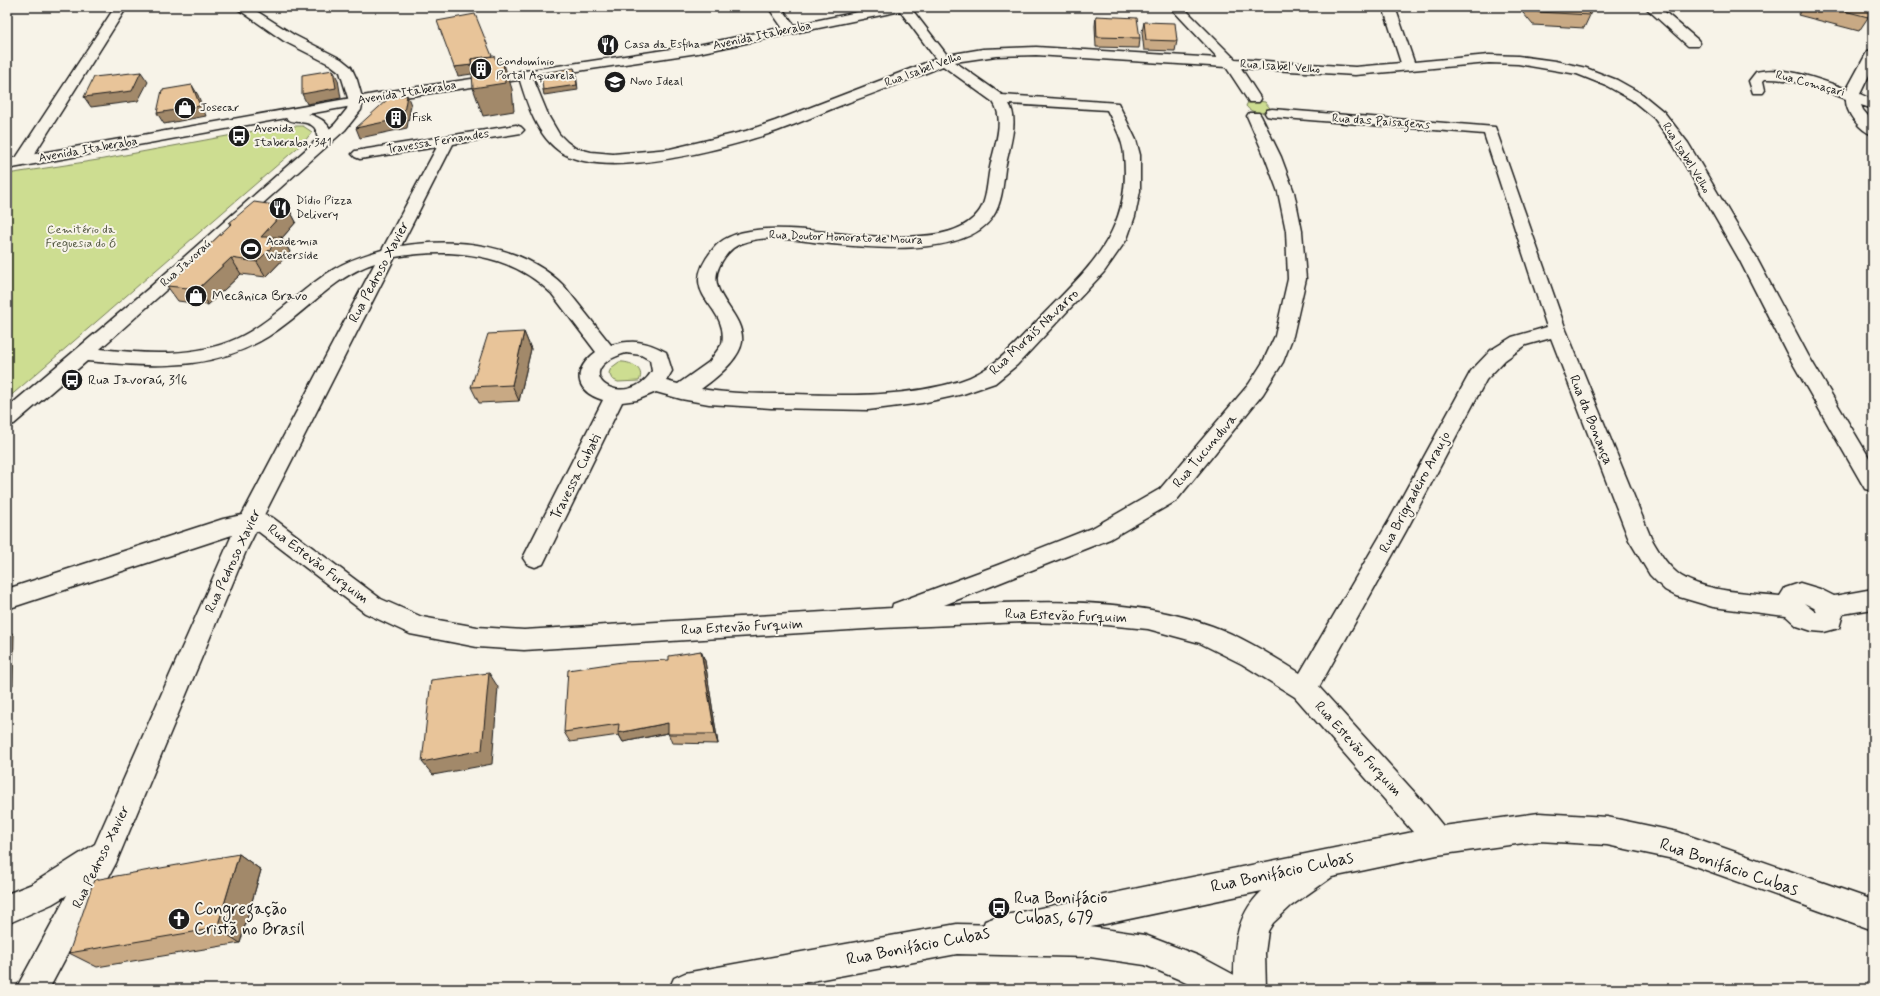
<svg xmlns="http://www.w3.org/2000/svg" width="1880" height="996" font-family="Mynerve,sans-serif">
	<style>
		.green { fill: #cddd91; stroke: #747c56 }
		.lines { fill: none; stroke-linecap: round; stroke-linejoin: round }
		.minor-casing { stroke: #1c1c1c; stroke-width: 3 }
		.major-casing { stroke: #1c1c1c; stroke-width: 3 }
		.minor { fill: #f7f3e8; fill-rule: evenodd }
		.major { fill: #f7f3e8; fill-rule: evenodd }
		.wall { fill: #c8a984; stroke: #1c1c1c }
		.shaded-wall { fill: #a2896b; stroke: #1c1c1c }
		.building { fill: #e8c499; stroke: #1c1c1c }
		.labels { text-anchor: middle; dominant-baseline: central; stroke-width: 4; stroke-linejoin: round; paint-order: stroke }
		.far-street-label { font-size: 12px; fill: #1c1c1c; stroke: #f7f3e8 }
		.far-poi-label { font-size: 12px; fill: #1c1c1c; stroke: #f7f3e8; text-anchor: start }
		.far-park-label { font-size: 12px; fill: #51563f; stroke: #f7f3e8 }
		.street-label { font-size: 14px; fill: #1c1c1c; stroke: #f7f3e8 }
		.poi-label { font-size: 14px; fill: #1c1c1c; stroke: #f7f3e8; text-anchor: start }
		.near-street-label { font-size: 17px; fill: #1c1c1c; stroke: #f7f3e8 }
		.near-poi-label { font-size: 17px; fill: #1c1c1c; stroke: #f7f3e8; text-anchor: start }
	</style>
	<rect width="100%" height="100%" fill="#f7f3e8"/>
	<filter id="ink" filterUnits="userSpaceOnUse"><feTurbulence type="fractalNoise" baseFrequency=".025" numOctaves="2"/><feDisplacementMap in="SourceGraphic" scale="8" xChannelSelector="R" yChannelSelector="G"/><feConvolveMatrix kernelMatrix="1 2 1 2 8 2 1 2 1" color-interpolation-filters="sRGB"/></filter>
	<g filter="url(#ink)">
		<path class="green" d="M1258,101L1265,102L1270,108C1265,116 1251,113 1246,106L1248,102Z
			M281,126H303L312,132L304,142L7,399V174L98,160Z
			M619,362C629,361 646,368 639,381L618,382L612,379L609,373L611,368Z"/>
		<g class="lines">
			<g class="minor-casing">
				<path id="minor" d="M115,7H127L28,164L22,166L16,164L14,161Z
					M235,7H250L294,35L341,59L351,67L357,80L363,101L361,110L345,130L100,349C146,354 195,358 238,338C274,321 300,289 334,269C349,260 365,255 382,250L437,147L360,159L355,157L352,154L355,151L516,125L521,127L524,130L521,133L453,144L401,246C457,237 522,244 564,286L611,345C633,339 646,341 666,352L672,371L666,381L678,384L709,362L722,344C730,303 673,297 714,248C740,217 818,232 854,235C876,237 898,238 921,236C941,235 965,230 978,213C988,201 987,178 991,163C995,145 1005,119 993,102L943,66C911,80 879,91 847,103C823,112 800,123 777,131C728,148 610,180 564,154C537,139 526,101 518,74L520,71H530L549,117L559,134L567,142L575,148L591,152L613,154L670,149L746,131L775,121L936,59L897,7H910L947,55L983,49L1036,47L1218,58L1170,7H1183L1235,59L1355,67L1401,63L1383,7H1395L1414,62L1489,55L1518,56L1555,61L1586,68L1617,80L1642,94L1664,112L1688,143L1757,259L1808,355L1873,464V491L1865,489L1788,355L1739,259L1673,144L1654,118L1632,100L1607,86L1577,74L1518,64L1489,63L1355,75L1241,68L1261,99L1259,102H1249L1226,67L1036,55L996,56L955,62L1002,95L1118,103L1136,140L1140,155V191L1135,216L1127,239L1104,272L1017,365L995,383L963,394L922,403L868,410L771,408L709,404L681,399L656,392L637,400L622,402L543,564L535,567L527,564L523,558L603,400C573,391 573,369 596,352L552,294C510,252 451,248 395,257L264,515L273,518L381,599L422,617L477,627L524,630L892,608L893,604L998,565L1094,527L1160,489L1249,384L1263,362L1275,336L1288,279L1286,231L1278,192L1265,157L1247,116L1249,113H1259L1261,116L1281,157L1294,192L1302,231L1306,279L1293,336L1283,362L1263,394L1176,501L1110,539L944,605C1033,602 1127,595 1212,626C1243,637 1272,656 1300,673L1390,519L1471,371L1491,350L1512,337L1547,327L1484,134L1272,117L1267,116L1265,113L1267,110L1272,109L1495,127L1566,330L1651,538C1659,552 1668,567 1681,576C1706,592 1751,593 1780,596L1785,588L1800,583L1820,589L1834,596L1873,589V609L1843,614L1839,628L1824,632L1812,631L1797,626L1786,616L1713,607L1676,596L1665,590L1650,575L1629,540L1551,338L1526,345L1505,360L1486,380L1406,531L1319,687L1426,805L1443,826L1539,813L1607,817L1678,832L1873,900V930L1678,860L1607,845L1539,841L1437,855L1332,877L1291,906L1273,923L1268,931L1265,953L1266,989H1234C1234,952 1233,918 1262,891L996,947L985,943L981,932L985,921L996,917L1413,832L1295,697L1242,664L1200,643L1148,629L1095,624L1023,622L882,628L524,650L477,647L410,634L365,613L259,532L256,531L246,551L116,863L49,989H16L67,895L52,904L7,924V894L32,884L95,844L232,535L7,609V589L223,519L242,515L375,263C340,274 315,302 287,323C226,372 161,368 87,361L14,424L7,426V408L149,288L335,124L347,109L349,101L340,72L331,65L284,41ZM1009,104L1107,110C1114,124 1123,140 1124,155C1132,234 1087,269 1038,320C1014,345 994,370 960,381C906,397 850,396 795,394C764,394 731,394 701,389C715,379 739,360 742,342C745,313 706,295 719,267C722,260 727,253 733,248C756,233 788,239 813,242C858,247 962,260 992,218C1002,204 1003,185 1005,169C1008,151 1020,120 1009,104ZM626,353L641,355L650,360L652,371C626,414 563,371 626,353ZM1804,603L1814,608L1818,612L1814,611Z
					M768,7H781L798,30L796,33H786Z
					M1645,7H1659L1698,40L1700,43L1698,46H1688Z
					M1873,50V67L1860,94L1873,100V109L1861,105L1863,110L1873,122V135C1860,131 1845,112 1846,99C1821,89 1792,78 1765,79L1763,81L1765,90L1763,93H1753L1749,81L1756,72C1785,65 1820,80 1847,89L1866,54L1868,51Z"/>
			</g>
			<g class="major-casing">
				<path id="major" d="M882,7H907L906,10L901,11L698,53L391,99L308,114C322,118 331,124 333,139L330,142L325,144L320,142C316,138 318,131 314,127C306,119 293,125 286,118L7,169V159L391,91L698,45Z
					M957,924L1090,927L1145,935L1199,956L1240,978L1245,989H1198L1178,979L1145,965L1090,957L957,954L769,989H669L674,978L685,973Z"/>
			</g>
			<use href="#minor" class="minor"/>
			<use href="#major" class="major"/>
		</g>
		<path class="wall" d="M1518,7H1593L1590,14V15L1584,28L1533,25Z
			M1804,7H1873V10L1859,31L1798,15Z
			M1096,16L1140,38L1139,48L1096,47L1095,26Z
			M1144,22L1177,41L1175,51L1144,50L1142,32Z
			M288,207L296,222L282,238L290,252L266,277L241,274L208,305L178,301L167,286L230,225L229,223Z
			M524,332L531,349L519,401L479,403L471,387Z
			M701,651L705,661L718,744L672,743L668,733L623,742L619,735L570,742L564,732L669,660Z
			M239,854L261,870L240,943L97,967L69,953Z"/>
		<path class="shaded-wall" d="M503,61L512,89L514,111L483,116L473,88Z
			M477,64L479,73L458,76L454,67Z
			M574,68L576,73L578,90L544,95L543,90Z
			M333,70L338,80L341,98L307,104L302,94Z
			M141,72L148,82L138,101L91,107L84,97Z
			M192,85L198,95L206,116L164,124L157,113Z
			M407,95L411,105L407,128L360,138L356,128Z
			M288,207L296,222L282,238L290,252L266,277L257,262L261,237Z
			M231,258L241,274L208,305L198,289Z
			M524,332L531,349L519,401L512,385Z
			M7,629L14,635L13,685L7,687Z
			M701,651L705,661L718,744L715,734Z
			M489,673L498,687L492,764L433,775L422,762Z
			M668,723L672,732L623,742L618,733Z
			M239,854L261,870L240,943L217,928Z"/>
		<path class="building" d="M1534,7H1582L1590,15L1538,12Z
			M1829,7H1873V10L1868,17Z
			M475,14L492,56L471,59L472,65L454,67L437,21Z
			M1096,16L1137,18L1140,38L1097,37Z
			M1144,22L1175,23L1177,41L1146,40Z
			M494,56L497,62L503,61L505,83L473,88L471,59Z
			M574,68L577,85L543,90L541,73Z
			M333,70L336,88L302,94V75Z
			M141,72L132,91L84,97L94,77Z
			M192,85L200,106L157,113L162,90Z
			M407,95L403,118L356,128L389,98Z
			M254,202L288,207L261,237H282L257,262L231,258L198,289L167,286L232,223H229Z
			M524,332L512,385L471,387L488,334Z
			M701,651L715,734H668V723L618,733L619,724L564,732L568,670L622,662L669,660V656Z
			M489,673L482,750L422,762L431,680Z
			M239,854L217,928L69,953L94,880Z"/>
	</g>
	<defs>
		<g id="restaurant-disc" transform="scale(1.15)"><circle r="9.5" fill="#1c1c1c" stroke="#f7f3e8"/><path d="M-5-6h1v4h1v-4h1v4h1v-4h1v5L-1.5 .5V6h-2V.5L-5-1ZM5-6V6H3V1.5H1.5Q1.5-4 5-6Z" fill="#fff"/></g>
		<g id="building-disc" transform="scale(1.15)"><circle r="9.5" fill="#1c1c1c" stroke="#f7f3e8"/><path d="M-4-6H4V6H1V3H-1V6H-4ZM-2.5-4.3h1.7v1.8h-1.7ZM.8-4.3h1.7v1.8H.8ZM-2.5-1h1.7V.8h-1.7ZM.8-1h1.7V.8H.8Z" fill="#fff"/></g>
		<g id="school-disc" transform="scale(1.15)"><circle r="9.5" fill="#1c1c1c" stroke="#f7f3e8"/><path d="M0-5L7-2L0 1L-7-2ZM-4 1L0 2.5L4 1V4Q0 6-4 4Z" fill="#fff"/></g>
		<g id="shop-disc" transform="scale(1.15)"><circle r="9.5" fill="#1c1c1c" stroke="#f7f3e8"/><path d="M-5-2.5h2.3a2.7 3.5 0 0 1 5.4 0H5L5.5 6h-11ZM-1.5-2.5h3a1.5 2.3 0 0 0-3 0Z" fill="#fff"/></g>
		<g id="bus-disc" transform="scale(1.15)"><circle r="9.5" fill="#1c1c1c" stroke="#f7f3e8"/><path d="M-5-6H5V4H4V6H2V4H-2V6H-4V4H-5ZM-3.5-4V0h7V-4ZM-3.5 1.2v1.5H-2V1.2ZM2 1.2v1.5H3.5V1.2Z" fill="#fff"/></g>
		<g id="stadium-disc" transform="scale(1.15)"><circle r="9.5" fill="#1c1c1c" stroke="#f7f3e8"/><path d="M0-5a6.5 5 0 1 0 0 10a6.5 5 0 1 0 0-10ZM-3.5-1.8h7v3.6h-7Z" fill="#fff"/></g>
		<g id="church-disc" transform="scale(1.15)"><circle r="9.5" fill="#1c1c1c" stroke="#f7f3e8"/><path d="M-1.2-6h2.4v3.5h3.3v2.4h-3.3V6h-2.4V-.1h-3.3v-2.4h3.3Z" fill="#fff"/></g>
	</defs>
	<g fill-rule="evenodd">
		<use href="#restaurant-disc" x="608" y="45"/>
		<use href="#building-disc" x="481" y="69"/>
		<use href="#school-disc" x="615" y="82"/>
		<use href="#shop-disc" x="185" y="108"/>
		<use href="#building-disc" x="396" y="118"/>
		<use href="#bus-disc" x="239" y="136"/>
		<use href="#restaurant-disc" x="280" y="208"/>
		<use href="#stadium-disc" x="251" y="249"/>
		<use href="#shop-disc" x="196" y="296"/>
		<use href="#bus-disc" x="72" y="380"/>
		<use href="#bus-disc" x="999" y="908"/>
		<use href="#church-disc" x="179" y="919"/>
	</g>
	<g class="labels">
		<g class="far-street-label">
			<text transform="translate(762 36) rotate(-12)">Avenida Itaberaba</text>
			<text transform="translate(1280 67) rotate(4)">Rua Isabel Velho</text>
			<text transform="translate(923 70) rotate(-20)">Rua Isabel Velho</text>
			<text transform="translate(1810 84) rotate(15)">Rua Comaçari</text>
			<text transform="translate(407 93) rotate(-9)">Avenida Itaberaba</text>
			<text transform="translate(1381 122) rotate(4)">Rua das Paisagens</text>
			<text transform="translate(438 142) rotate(-9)">Travessa Fernandes</text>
			<text transform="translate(88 150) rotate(-10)">Avenida Itaberaba</text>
			<text transform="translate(1686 158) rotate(58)">Rua Isabel Velho</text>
			<text transform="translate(846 238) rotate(2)">Rua Doutor Honorato de Moura</text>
			<text transform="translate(186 264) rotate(-42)">Rua Javoraú</text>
		</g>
		<g class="far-poi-label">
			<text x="624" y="45">Casa da Esfiha</text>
			<text x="496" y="62">Condomínio<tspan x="496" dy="14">Portal Aquarela</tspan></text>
			<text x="630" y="82">Novo Ideal</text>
			<text x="200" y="108">Josecar</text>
			<text x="412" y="118">Fisk</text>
			<text x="254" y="129">Avenida<tspan x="254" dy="14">Itaberaba, 341</tspan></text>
			<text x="296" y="201">Dídio Pizza<tspan x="296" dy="14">Delivery</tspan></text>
			<text x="266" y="242">Academia<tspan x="266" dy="14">Waterside</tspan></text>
		</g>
		<g class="far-park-label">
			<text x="81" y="230">Cemitério da<tspan x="81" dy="14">Freguesia do Ó</tspan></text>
		</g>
		<g class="street-label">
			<text transform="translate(379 272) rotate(-62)">Rua Pedroso Xavier</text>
			<text transform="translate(1034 332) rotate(-44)">Rua Morais Navarro</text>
			<text transform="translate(1591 420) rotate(68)">Rua da Bonança</text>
			<text transform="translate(1205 451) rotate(-50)">Rua Tucunduva</text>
			<text transform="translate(576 477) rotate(-63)">Travessa Cubati</text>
			<text transform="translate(1415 492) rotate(-62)">Rua Brigradeiro Araujo</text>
			<text transform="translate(233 561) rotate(-65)">Rua Pedroso Xavier</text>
			<text transform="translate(318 564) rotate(37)">Rua Estevão Furquim</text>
			<text transform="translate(1066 616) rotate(2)">Rua Estevão Furquim</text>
			<text transform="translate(742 627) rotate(-3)">Rua Estevão Furquim</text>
			<text transform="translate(1358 749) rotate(48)">Rua Estevão Furquim</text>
			<text transform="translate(101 857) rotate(-64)">Rua Pedroso Xavier</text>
		</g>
		<g class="poi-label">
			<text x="212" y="296">Mecânica Bravo</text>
			<text x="88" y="380">Rua Javoraú, 316</text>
		</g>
		<g class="near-street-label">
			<text transform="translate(1729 867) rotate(19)">Rua Bonifácio Cubas</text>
			<text transform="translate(1282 872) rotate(-12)">Rua Bonifácio Cubas</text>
			<text transform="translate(918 946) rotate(-11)">Rua Bonifácio Cubas</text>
		</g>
		<g class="near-poi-label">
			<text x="1014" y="898">Rua Bonifácio<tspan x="1014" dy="20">Cubas, 679</tspan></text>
			<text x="194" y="909">Congregação<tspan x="194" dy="20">Cristã no Brasil</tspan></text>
		</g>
	</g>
	<rect width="1880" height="996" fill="none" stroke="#f7f3e8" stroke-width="24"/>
	<rect x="12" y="12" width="1856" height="972" fill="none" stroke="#1c1c1c" stroke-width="1.5" filter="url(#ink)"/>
</svg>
